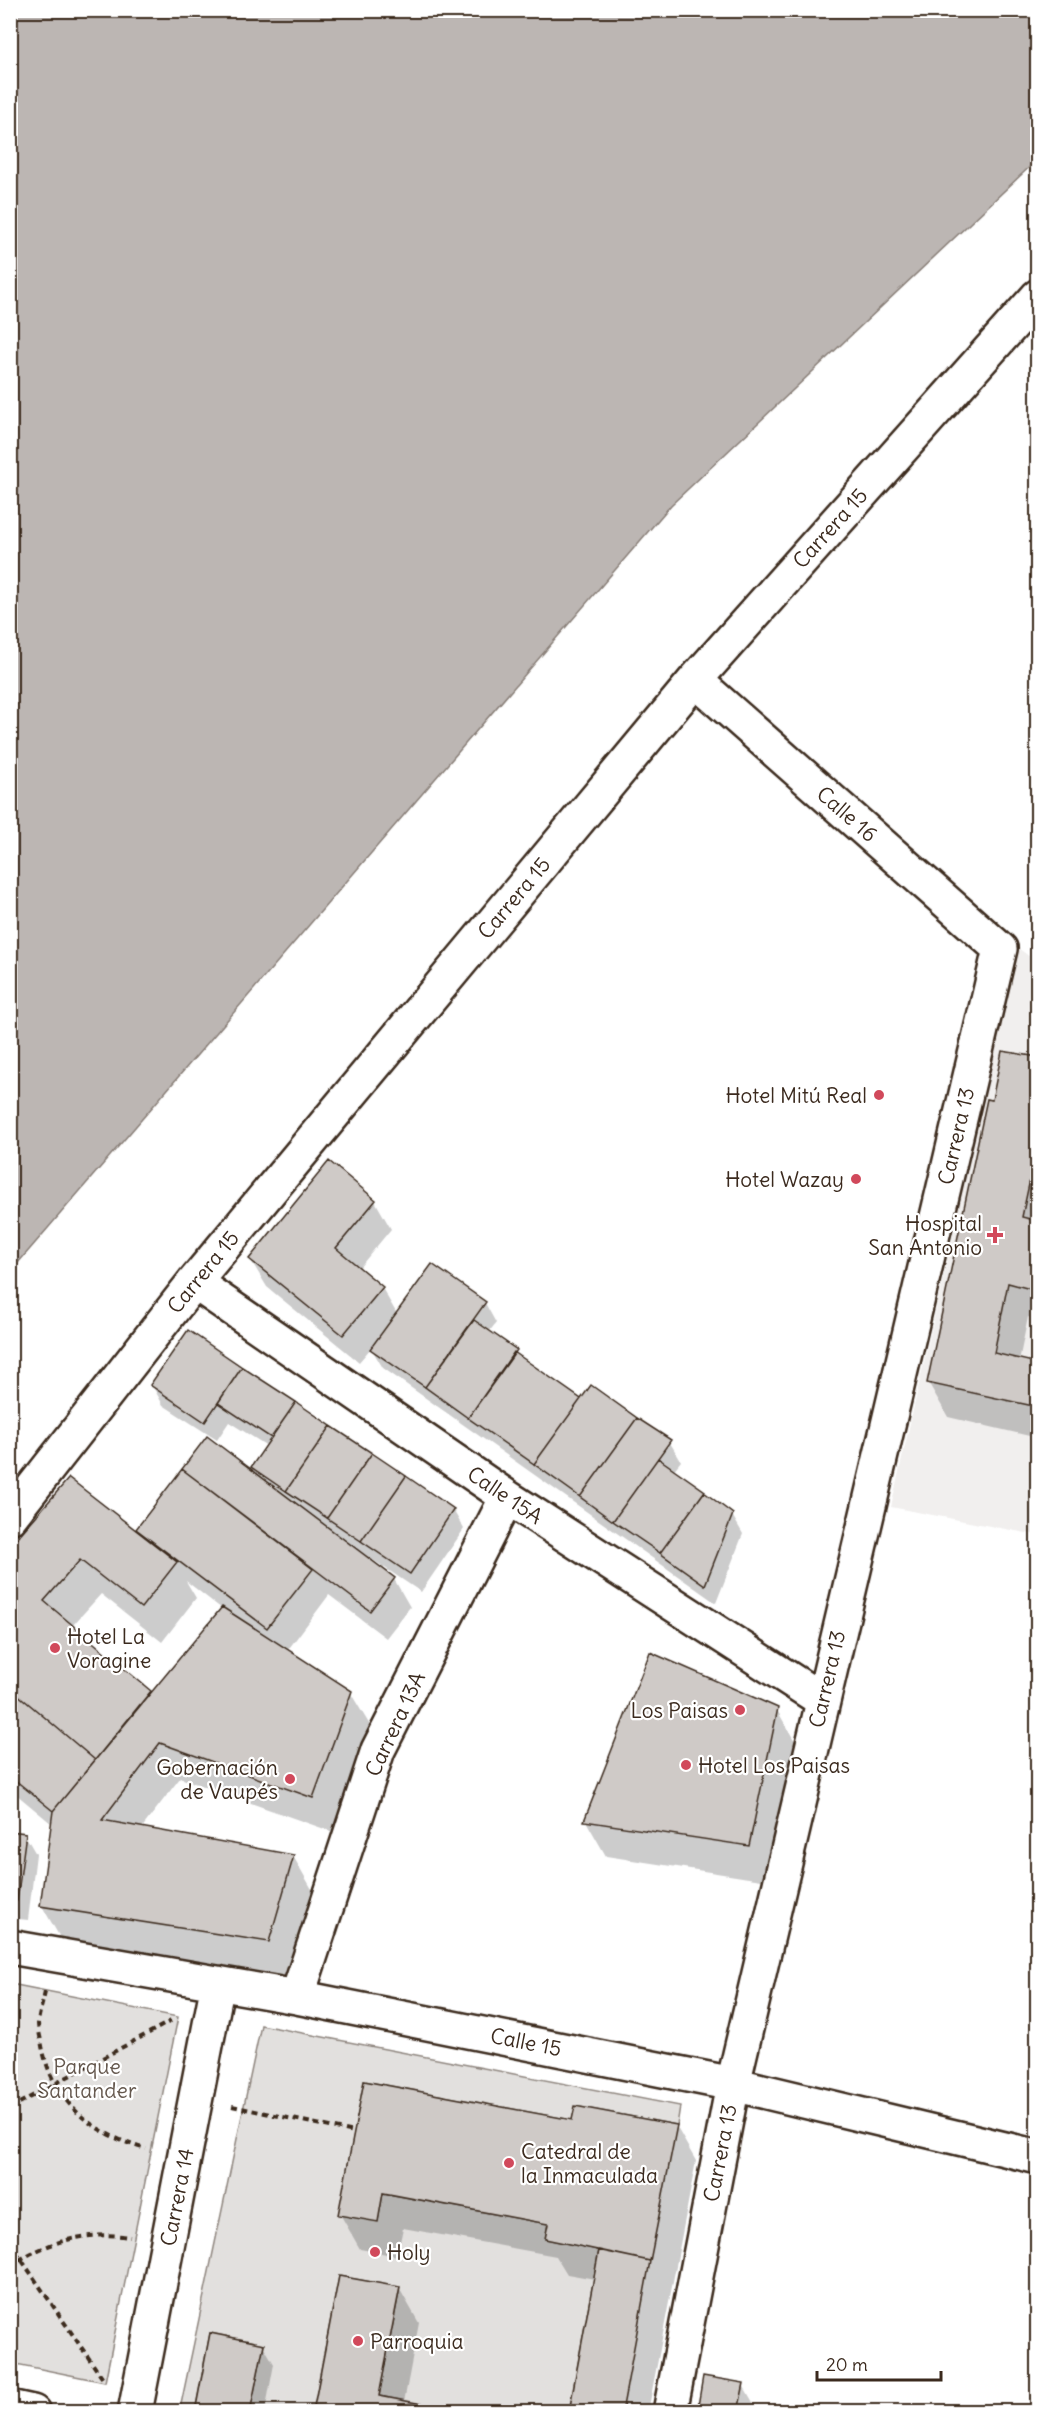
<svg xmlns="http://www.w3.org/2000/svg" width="1048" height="2422" font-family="Delius,sans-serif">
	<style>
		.built { fill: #f1efee }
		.green { fill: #e2e0de; stroke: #8e857e; stroke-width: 1.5 }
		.water { fill: #bcb6b3; stroke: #887e77; stroke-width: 1.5 }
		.shadow { fill: #0003; fill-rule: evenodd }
		.building { fill: #cfcac7; stroke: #3b2a1e; stroke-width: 1.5 }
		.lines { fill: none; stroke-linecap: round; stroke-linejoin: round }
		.street-casing { stroke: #3b2a1e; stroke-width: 38 }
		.path { stroke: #3b2a1e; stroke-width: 4; stroke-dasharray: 6 4.5; stroke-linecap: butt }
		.street { stroke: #fff; stroke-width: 33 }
		.poi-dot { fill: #d1495b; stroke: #fff; stroke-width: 2 }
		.labels { text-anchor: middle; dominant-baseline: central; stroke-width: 4.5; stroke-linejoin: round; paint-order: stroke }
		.street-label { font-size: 21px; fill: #3b2a1e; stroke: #fff }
		.poi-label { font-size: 21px; fill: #3b2a1e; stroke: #fff; text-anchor: end }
		.park-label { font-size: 21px; fill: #65584e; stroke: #fff }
	</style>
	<rect width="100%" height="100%" fill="#fff"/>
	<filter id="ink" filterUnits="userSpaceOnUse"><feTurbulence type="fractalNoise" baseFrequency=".0167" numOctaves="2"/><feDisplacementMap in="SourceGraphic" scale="12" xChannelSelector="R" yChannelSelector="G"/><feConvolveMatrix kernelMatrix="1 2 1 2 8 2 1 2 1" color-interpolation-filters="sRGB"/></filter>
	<g filter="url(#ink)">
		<path class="built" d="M1018,948L1038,963L1037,1535L891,1507Z"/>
		<path class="green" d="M11,1984L178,2017L105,2382L11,2363Z
			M261,2025L680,2106L677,2125L576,2106L572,2120L364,2081L339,2215L378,2221L383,2193L548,2224L545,2239L599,2250L569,2411H463L379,2396L400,2287L339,2276L313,2411H250L264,2344L210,2333L195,2411L180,2409Z"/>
		<path class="water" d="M11,10L1037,11L1038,159L671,505L11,1271Z"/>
		<path class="shadow" d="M1038,1059V1320L1028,1317L1019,1361L1038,1365V1438L948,1417L928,1382L993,1102Z
			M329,1163L375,1201L391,1229L359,1268L382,1288L397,1314L432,1266L485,1303L496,1323L489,1332L515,1351L520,1358L581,1401L669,1441L681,1461L673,1471L732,1515L743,1534L716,1603L383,1368L371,1348L359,1362L267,1287L250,1259Z
			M188,1332L453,1510L464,1529L421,1592L373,1560L371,1562L394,1579L410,1607L386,1638L329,1595L287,1651L350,1692L371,1727L333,1832L180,1778L141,1829L293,1856L313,1891L289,1977L62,1941L42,1906L52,1824L10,1789V1549L142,1537L138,1530L208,1438L258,1476L253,1467L267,1446L229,1422L217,1440L163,1405L152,1385ZM186,1581L222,1609L152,1693L72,1626L101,1594L162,1642L196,1598Z
			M777,1710L797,1745L768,1881L606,1856L586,1821Z
			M10,1833L25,1835L36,1854L28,1920L10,1918Z
			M365,2083L574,2122L676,2126L696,2161L648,2412H570L595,2279L567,2274L556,2256L403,2228L397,2256L360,2249L340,2214Z
			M399,2288L419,2323L404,2402L315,2412Z
			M263,2345L274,2364L265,2412H196Z
			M743,2385L754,2404L752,2412H698Z"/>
		<path class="building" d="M1002,1051L1038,1057V1142L1022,1217L1038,1221V1291L1008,1283L994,1353L1037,1363L1038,1362V1407L927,1383L987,1099L992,1100Z
			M329,1161L376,1200L336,1248L383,1287L343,1335L249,1259Z
			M432,1264L486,1302L425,1387L370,1349Z
			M474,1320L517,1350L468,1418L425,1387Z
			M188,1330L242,1367L205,1422L150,1385Z
			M514,1352L581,1399L534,1464L468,1418Z
			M242,1367L296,1402L271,1438L218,1403Z
			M591,1385L637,1418L580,1497L534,1464Z
			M296,1402L331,1426L286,1491L251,1467Z
			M637,1418L671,1440L613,1521L580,1497Z
			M331,1426L372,1453L327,1518L286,1491Z
			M207,1436L395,1578L370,1611L182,1469Z
			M372,1453L406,1476L361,1541L327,1518Z
			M658,1458L705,1491L660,1553L613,1521Z
			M182,1469L313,1569L267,1628L136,1529Z
			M406,1476L454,1509L410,1574L361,1541Z
			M69,1478L177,1562L141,1608L80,1560L44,1601L151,1691L95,1760L10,1688V1546Z
			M704,1492L733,1514L705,1585L660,1553Z
			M222,1607L352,1691L313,1798L160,1743L102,1820L294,1855L269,1942L40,1906L53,1811Z
			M650,1652L778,1708L749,1846L584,1821Z
			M10,1688L95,1760L53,1811L10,1776Z
			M10,1831L26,1833L17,1901L10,1900Z
			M364,2081L572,2120L575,2106L677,2125L650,2261L545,2239L548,2224L383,2193L378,2222L338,2215Z
			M599,2250L650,2261L646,2283L622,2412H569Z
			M339,2276L400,2287L379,2396L463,2412H313Z
			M210,2333L264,2344L250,2412H195Z
			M703,2376L744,2383L738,2412H697Z"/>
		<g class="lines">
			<g class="street-casing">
				<path id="street" d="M194,1282L507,1497L822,1700
					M10,1517L194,1282L695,680L1038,296
					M10,1947L297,1997L733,2084L1038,2157
					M297,1997L378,1750L507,1497
					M10,2407L33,2412
					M135,2412L218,1983
					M670,2412L733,2084L1000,949L695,680"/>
			</g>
			<path class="path" d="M45,1992C43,2002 39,2013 38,2023C38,2030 41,2039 42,2046C53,2103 93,2134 146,2149
				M232,2106L354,2132
				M10,2108L171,2021
				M10,2243L103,2379
				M10,2266C47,2241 86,2231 130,2237"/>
			<use href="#street" class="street"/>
		</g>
	</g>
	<g class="poi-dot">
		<circle cx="879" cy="1095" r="6"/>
		<circle cx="856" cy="1179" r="6"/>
		<path d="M992 1226h6v6h6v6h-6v6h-6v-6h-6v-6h6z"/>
		<circle cx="55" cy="1648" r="6"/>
		<circle cx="740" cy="1710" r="6"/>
		<circle cx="686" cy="1765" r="6"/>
		<circle cx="290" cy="1779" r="6"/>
		<circle cx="509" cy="2163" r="6"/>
		<circle cx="375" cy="2252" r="6"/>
		<circle cx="358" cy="2341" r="6"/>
	</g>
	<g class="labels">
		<g class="street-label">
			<text transform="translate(830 528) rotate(-48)">Carrera 15</text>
			<text transform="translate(847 814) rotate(41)">Calle 16</text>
			<text transform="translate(514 898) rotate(-50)">Carrera 15</text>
			<text transform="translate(956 1136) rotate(-77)">Carrera 13</text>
			<text transform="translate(203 1272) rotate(-51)">Carrera 15</text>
			<text transform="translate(505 1495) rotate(34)">Calle 15A</text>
			<text transform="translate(827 1679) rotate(-77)">Carrera 13</text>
			<text transform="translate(395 1724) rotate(-65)">Carrera 13A</text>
			<text transform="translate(526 2042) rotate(11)">Calle 15</text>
			<text transform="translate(720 2153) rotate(-79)">Carrera 13</text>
			<text transform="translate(177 2197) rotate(-79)">Carrera 14</text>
		</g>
		<g class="poi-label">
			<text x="867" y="1095">Hotel Mitú Real</text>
			<text x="844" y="1179">Hotel Wazay</text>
			<text x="982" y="1223">Hospital<tspan x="982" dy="24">San Antonio</tspan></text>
			<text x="67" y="1636" text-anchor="start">Hotel La<tspan x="67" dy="24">Voragine</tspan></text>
			<text x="728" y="1710">Los Paisas</text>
			<text x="698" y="1765" text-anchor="start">Hotel Los Paisas</text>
			<text x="278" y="1767">Gobernación<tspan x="278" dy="24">de Vaupés</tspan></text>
			<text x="521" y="2151" text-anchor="start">Catedral de<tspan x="521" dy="24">la Inmaculada</tspan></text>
			<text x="387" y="2252" text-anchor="start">Holy</text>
			<text x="370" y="2341" text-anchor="start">Parroquia</text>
		</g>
		<g class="park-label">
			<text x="87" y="2066">Parque<tspan x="87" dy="24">Santander</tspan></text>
		</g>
	</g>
	<rect width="1048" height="2422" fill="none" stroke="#fff" stroke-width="36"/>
	<rect x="18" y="18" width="1012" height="2386" fill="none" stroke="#3b2a1e" stroke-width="2" filter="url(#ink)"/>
	<path d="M817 2371v9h124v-9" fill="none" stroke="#3b2a1e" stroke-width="3"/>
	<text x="826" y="2371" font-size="18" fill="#3b2a1e" stroke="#ffffff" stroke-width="4.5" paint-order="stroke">20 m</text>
</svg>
